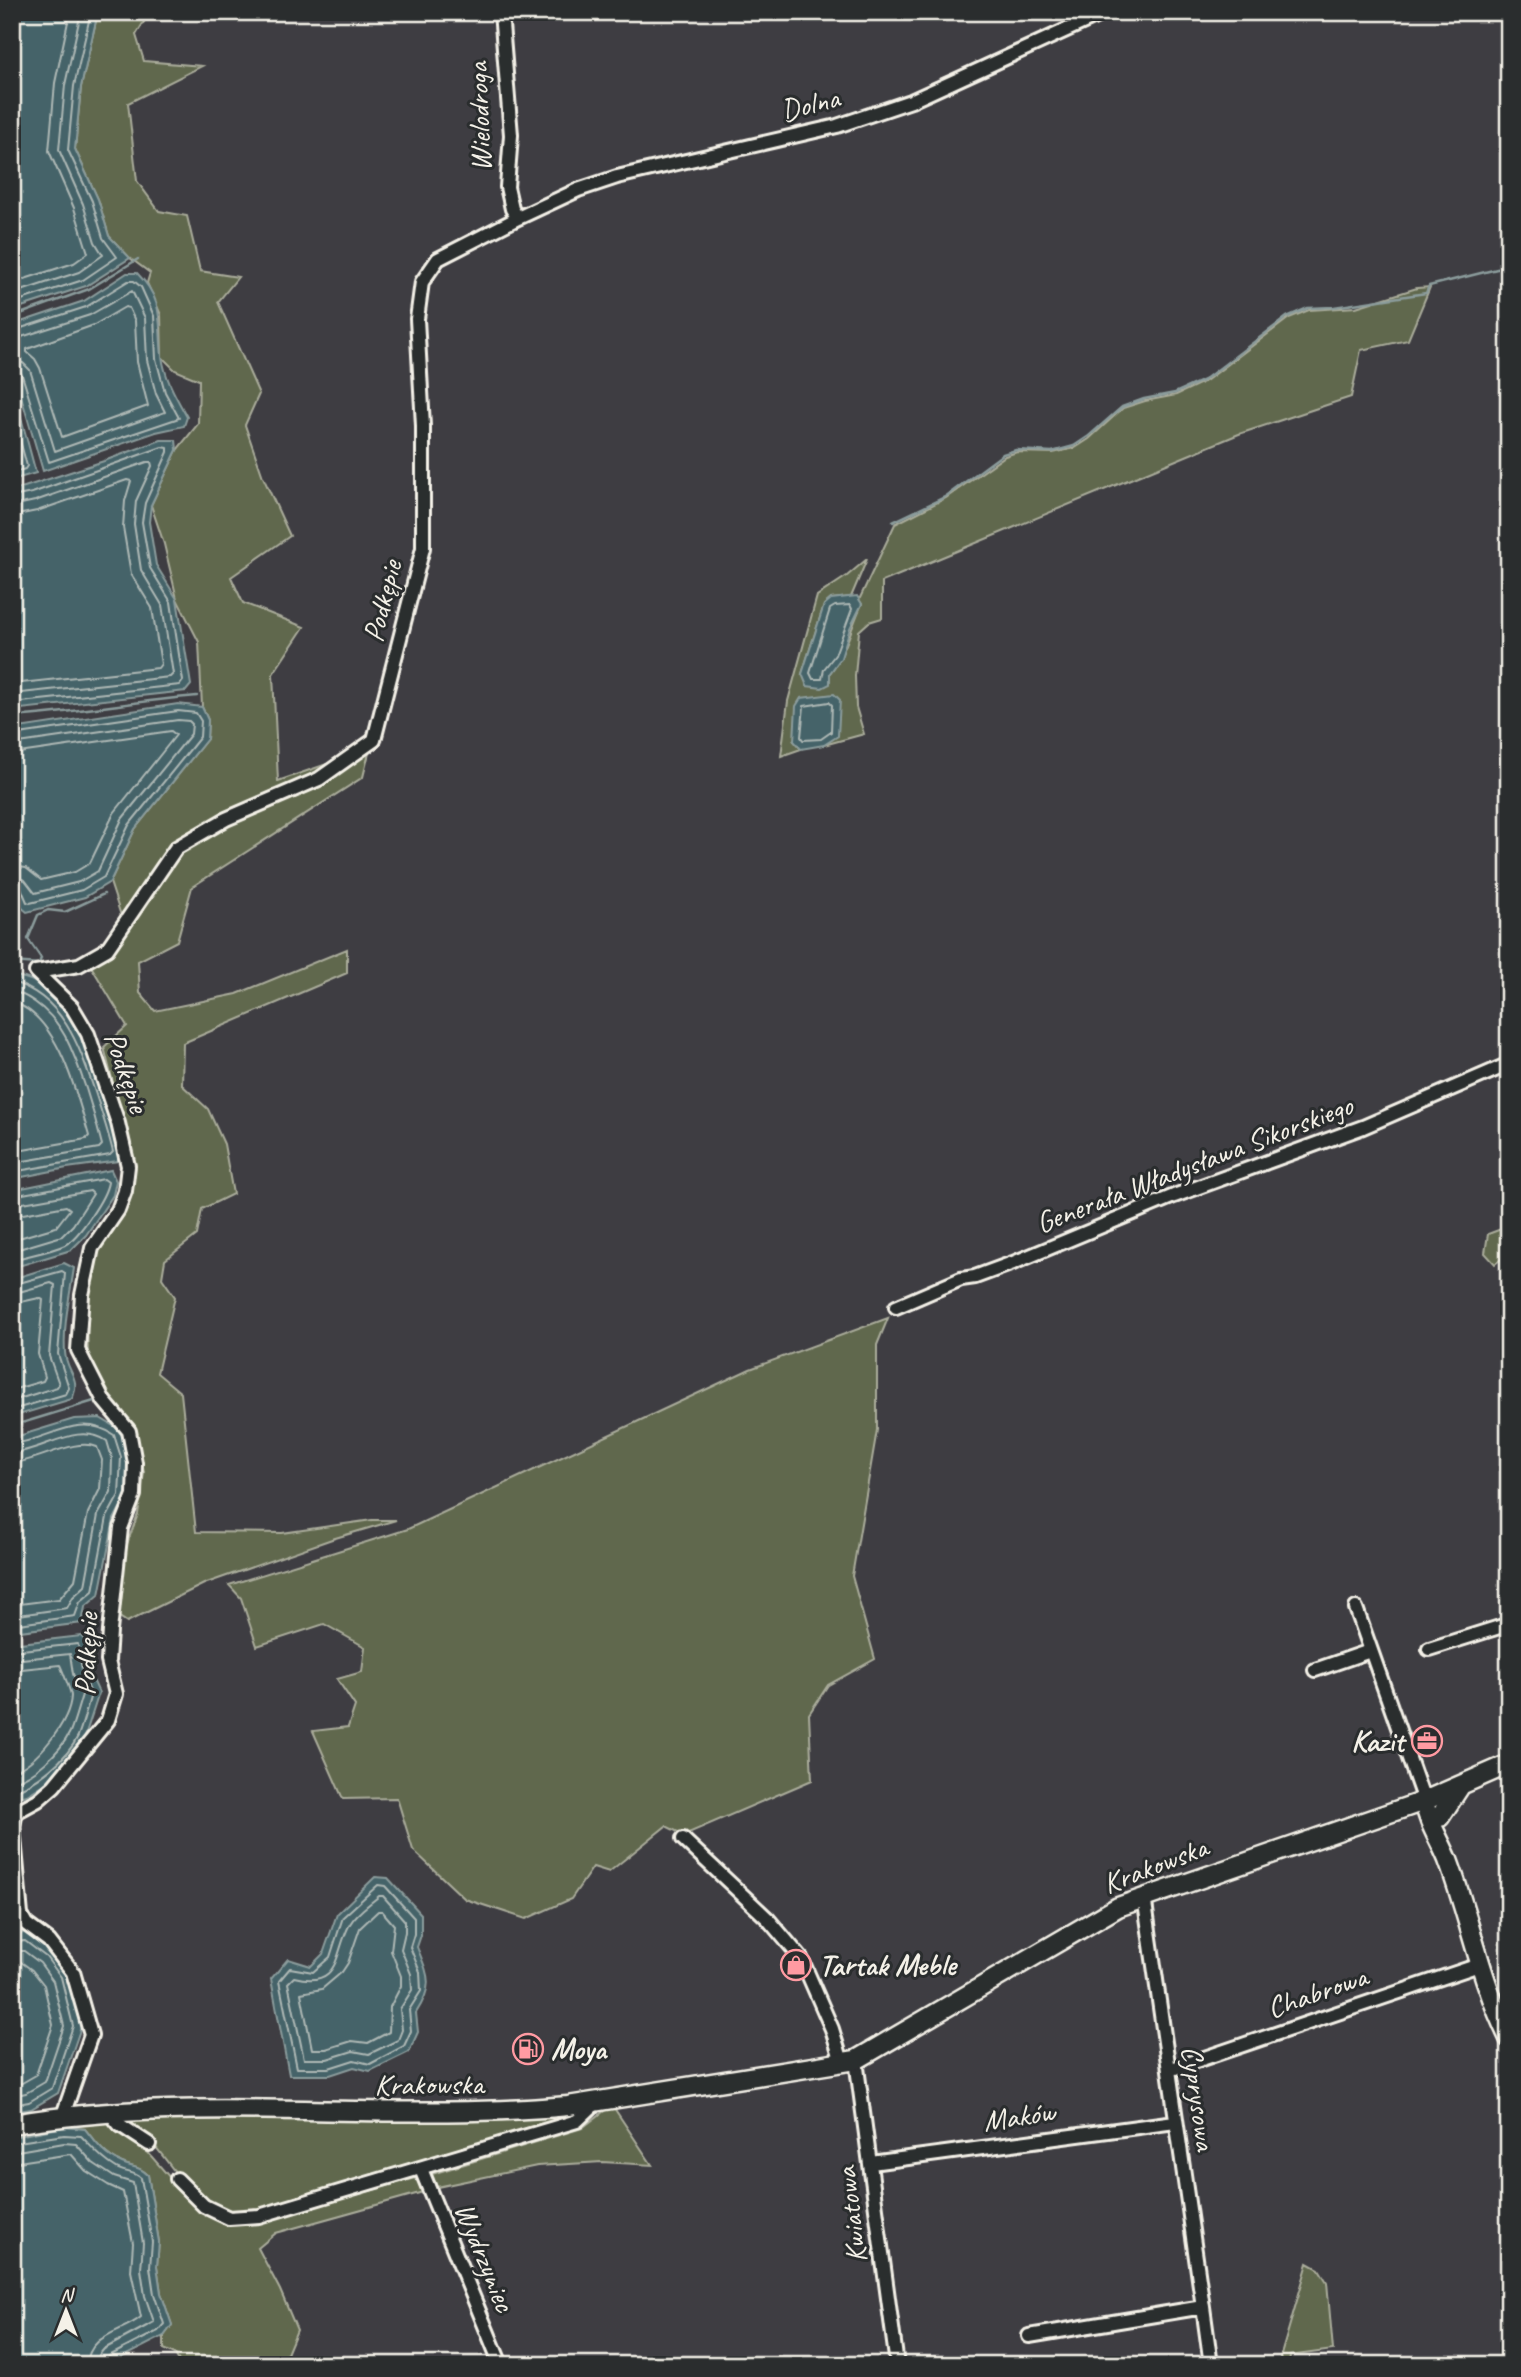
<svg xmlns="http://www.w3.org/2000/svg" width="1521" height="2377" font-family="Caveat,sans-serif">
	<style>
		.green { fill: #60684e; stroke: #aaac9b; stroke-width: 2 }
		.water { fill: #456369; stroke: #8b9c9c; stroke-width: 2 }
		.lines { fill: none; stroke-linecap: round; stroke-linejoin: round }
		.shore { stroke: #aeb8b5; stroke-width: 2 }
		.stream { stroke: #8b9c9c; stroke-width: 2.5 }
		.street-casing { stroke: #f4f1e8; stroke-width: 18 }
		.secondary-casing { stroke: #f4f1e8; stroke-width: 23 }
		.street { stroke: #2a2d2e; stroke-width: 12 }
		.secondary { stroke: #2a2d2e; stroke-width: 18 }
		.labels { text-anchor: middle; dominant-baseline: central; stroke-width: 6; stroke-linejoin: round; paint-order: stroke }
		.street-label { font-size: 30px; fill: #f4f1e8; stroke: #2a2d2e }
		.poi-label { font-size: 30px; font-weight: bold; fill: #f4f1e8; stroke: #2a2d2e; text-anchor: start }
	</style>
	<rect width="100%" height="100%" fill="#3e3d42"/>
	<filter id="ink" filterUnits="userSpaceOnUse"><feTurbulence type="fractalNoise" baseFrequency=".0143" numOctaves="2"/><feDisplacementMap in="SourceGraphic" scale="14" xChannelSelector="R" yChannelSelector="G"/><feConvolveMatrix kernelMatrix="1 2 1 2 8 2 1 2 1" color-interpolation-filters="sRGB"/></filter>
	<g filter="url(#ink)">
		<path class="green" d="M98,12H150L136,35L144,61L202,66L128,103L137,181L159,211L187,216L200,271L238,277L218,302L259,394L245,425L263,477L290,536L231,577L243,603L304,627L273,674L278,781L370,749L363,777L192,887L177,941L138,961L140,993L155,1011L237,994L347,949V973L183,1043L182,1085L208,1109L224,1144L233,1194L202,1209L197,1235L165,1260L162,1278L175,1297L157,1373L181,1393L196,1532L282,1533L372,1520H396L332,1539L204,1584L127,1622L115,1614L118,1588L127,1544L138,1514L144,1472L134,1424L107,1396L88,1361L87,1308L100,1244L129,1205L133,1162L104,1047L127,1026L91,966L113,950L124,925L110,882L135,829L207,739L208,720L202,707L199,642L177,599L164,544L151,505L177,450L198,424L199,380L175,370L162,357L161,315L147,283L150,273L130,258L109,236L98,199L75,149L81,87Z
			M1430,287L1408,340L1361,350L1351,397L1239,434L882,582V618L869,622L859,631L855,676L856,707L864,734L824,745L838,735L794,741L801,749L781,756L788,701L817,596L847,576L867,559L851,597L831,599L824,605L802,674L830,673C846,653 851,627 862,604L859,600L895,524L946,498L1005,456L1017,452L1053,453L1075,448L1089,439L1123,408L1145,401L1176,395L1206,381L1289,318L1309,310L1356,307L1417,288Z
			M1509,1226V1253L1495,1264L1485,1253L1488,1234Z
			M888,1318L877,1345V1430L852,1576L875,1659L828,1685L809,1714L812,1780L684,1835L666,1826L609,1872L593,1867L571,1899L526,1919L465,1899L413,1850L397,1798L343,1799L313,1731L348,1727L355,1706L337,1679L362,1672L365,1647L324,1624L257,1646L241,1598L229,1585L408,1529L750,1369Z
			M612,2105L652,2165L602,2162L537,2166L437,2187L432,2174L582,2128Z
			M576,2111L573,2117L259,2213L229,2214L206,2203L179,2177L152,2142L123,2118L213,2114L491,2120Z
			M106,2120L116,2132L145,2149L199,2211L227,2225L259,2222L416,2178L423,2192L276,2233L258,2248L280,2290L297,2330L287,2354L258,2365H181L175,2354L164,2349V2336L172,2325L161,2293L157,2266L159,2242L148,2175C139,2166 133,2168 122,2163C106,2157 95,2142 85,2129L64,2127Z
			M1308,2263L1319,2269L1327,2282L1333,2350L1290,2356L1289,2365H1278Z"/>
		<path class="water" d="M12,12H98L81,87L75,149L98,199L109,236L130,258L86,286L12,310Z
			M127,273H137C165,301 158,322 162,356C165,379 176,397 187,417L184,426L156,432L43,471L12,365V325L84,301Z
			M12,384L36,473L12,480Z
			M161,440H176L177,450L151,505L149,522L156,565L177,599L191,685L186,691L12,710V491L104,461Z
			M857,596L862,604L850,628L841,658L830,673V684L822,688L807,686L802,674L824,605L831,599Z
			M834,694L840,700L838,736L824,745L801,749L794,741L796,706L801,698Z
			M178,704L202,707L208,720L207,739L135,829L110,882L85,897L27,912L21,907L12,884V729Z
			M12,975C19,977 27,978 33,981C84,1006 108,1104 121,1155L118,1161L67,1168L12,1179Z
			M111,1170L116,1181L113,1195L86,1235L71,1250L12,1268V1190Z
			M64,1263L74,1268C70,1295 63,1325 65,1352C66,1372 82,1377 72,1399L12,1417V1279Z
			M100,1418L120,1430L128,1456L126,1497L114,1519L99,1595L85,1607L82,1623L12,1632V1438L74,1419Z
			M81,1636L87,1643L88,1669L99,1693L83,1742L52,1779L27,1795L12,1799V1644Z
			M375,1877L388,1878L421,1914V1935L417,1947C429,1977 434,1985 416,2013L418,2032L409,2052L370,2071L354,2067L330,2075H289L271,1979L288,1959L311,1966L323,1954L337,1914Z
			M25,1932L52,1952L68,1974L81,2027L58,2093L31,2109L12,2112V1936Z
			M64,2127L85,2129C95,2142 106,2157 122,2163C133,2168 139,2166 148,2175L159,2242L157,2266L161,2293L172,2325L164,2336L107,2365H12V2137Z"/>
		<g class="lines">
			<path class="shore" d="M12,283L74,263L88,253L74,208L49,151L55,83L70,12
				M12,294L79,272L103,255L95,242L83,204L59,150L65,85L81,12
				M12,303L83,280L117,257L103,238L92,201L68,150L74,86L91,12
				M125,307L129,308L135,321L137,362L148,406L62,437L40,368L35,359L27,352V349L94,325Z
				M12,331L86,307L128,281H134L141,287L154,316L156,359L165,392L179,418L49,462L22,375L19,370L12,369
				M12,340L90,315L132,291L145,318L147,360L156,394L165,412L55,451L30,370L23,363L12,360
				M12,411L27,466L25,469L12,473
				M12,497L32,493L162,447L168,448V452L145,503L142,522L150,568L171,602L183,681L180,685L12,703
				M12,506L35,501L147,462H151L152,466L136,501L134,524L141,570L162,605L173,674L170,677L12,694
				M12,516L37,511L127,480L131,481L125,501L123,527L131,574L152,608L161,664L158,668L12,684
				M850,605L852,609L835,655L824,669L822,679H813L810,673L830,609L835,606Z
				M829,702L832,705L831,732L821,739L803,740L801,737L804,706Z
				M12,735L178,711L196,713L201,721L200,737L129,825L104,877L82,890L30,903L27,902L21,888L12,885
				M12,744L178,720L189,721L192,724L191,734L122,819L98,871L79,882L35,893L25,880L12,876
				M12,754L171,731L176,735L114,813L90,863L75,872L41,880L26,868L12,866
				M12,982C62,996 79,1045 94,1089C101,1110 108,1131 113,1152L110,1155L12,1172
				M12,991C34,997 54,1016 65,1036C80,1065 94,1112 102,1145L99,1148L12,1163
				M12,1002C58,1015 77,1095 89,1136L86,1139L12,1152
				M12,1196L104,1179L108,1182C106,1197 79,1237 65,1245C50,1252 29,1255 12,1260
				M12,1205L90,1191L93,1194L73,1225L62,1236L12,1251
				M12,1216L66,1206L70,1209L56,1227L12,1240
				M12,1285L62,1271L65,1273L58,1354L69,1388L66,1394L12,1410
				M12,1294L51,1283L55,1285L49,1356L59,1384L57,1387L12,1401
				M12,1304L39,1298L43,1300L38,1354L45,1377L43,1381L12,1390
				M12,1444C50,1440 78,1411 114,1435L121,1457L119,1495L107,1517L93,1591L80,1602L75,1616L12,1625
				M12,1453C43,1451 78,1421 107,1441L112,1458L111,1492L98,1515L85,1586L73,1597L67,1608L12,1616
				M12,1463C37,1462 75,1437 97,1447L102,1460L100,1489L88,1513L75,1580L59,1599L12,1605
				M12,1651L78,1644L82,1671L91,1694C87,1708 83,1723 78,1736C68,1758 35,1786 12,1791
				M12,1660L70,1654L73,1674L82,1695C78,1707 75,1720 70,1732C61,1751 33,1778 12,1782
				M12,1670L60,1665C62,1669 71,1692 71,1696C70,1722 36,1764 12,1772
				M378,1885L385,1886L414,1918V1934L410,1947L420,1972L421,1991L409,2010L411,2031L404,2046L370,2064L354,2060L329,2068H297L279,1981L290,1968L313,1972L330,1957L343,1917Z
				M379,1896H383L405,1921V1932L401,1949L411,1974L412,1990L400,2009L402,2030L398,2040L369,2054L353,2051L327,2059H304L288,1983L294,1977C342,1989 334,1952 350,1924C356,1913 370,1904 379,1896Z
				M378,1911H382L394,1925L391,1951L401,1976V1986L390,2007L389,2032L368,2043L352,2041L326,2049H312L301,1993L322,1989L342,1972L348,1963L360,1928Z
				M12,1942L25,1941L46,1957L61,1977L73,2026L52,2088L29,2102L12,2105
				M12,1951H24L40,1963L53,1981L64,2026L45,2082L26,2093L12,2096
				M12,1962H21L32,1970L44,1985L53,2025L36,2075L22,2083L12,2085
				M12,2143L64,2135L81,2136C92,2147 100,2158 115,2167C123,2173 134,2171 141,2178L152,2242L150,2267L154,2294L164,2324L158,2331L109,2356L106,2365
				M12,2152L64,2143L76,2144L93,2163L114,2177L133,2183L143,2243L141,2269L145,2296L154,2322L104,2349L99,2355L97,2365
				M12,2163L71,2154L86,2171L108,2185L123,2192L133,2243L131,2271L141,2317C122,2333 88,2334 87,2365"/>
			<path class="stream" d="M12,317L89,289L138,259
				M893,522L945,497L1003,454L1016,450L1052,452L1074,446L1089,436L1122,407L1144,399L1175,393L1204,380L1287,317L1308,308L1334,307L1426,293L1429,286L1509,266
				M12,717C74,713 135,701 197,696
				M12,962L39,964L41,958L28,939L38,915L48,910L65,912L104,894
				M12,1426L94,1401"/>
			<g class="street-casing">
				<path id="street" d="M501,12L511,135L507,187L512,209L518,218
					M896,1307L961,1279L975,1277L1013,1263L1174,1196L1363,1127L1509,1064
					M1356,1608L1424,1801
					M1429,1649L1509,1624
					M1315,1670L1370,1651
					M683,1839L768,1919L801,1958L832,2029L842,2062
					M856,2060L897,2365
					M1169,2070L1482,1964
					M109,2112L120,2125L149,2144
					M63,2115L91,2035L73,1972L49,1941L26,1924L21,1915L13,1826L16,1812L38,1800L54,1786L108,1720L116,1694L108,1661L110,1631L121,1528L134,1495L135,1463L129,1431L104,1401L78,1350L82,1295L92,1248L118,1210L125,1191L128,1166L118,1123L88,1034L72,1007L36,972L79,965L107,949L176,848L226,819L319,779L374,740L423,548V426L417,319L422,282L438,259L518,218L578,190L617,177L837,126L911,101L1106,12
					M871,2163L1175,2122
					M421,2169L501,2365
					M177,2179L204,2206L229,2218L259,2216L577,2121L598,2101
					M1203,2307L1211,2365
					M1029,2336L1203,2307L1144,1896"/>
			</g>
			<g class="secondary-casing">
				<path id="secondary" d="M1424,1801C1428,1823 1440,1840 1448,1860C1470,1919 1481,1982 1509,2038
					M1440,1817L1461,1785
					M12,2124C196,2093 383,2123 568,2106L856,2060L1118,1907L1424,1801L1509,1764"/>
			</g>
			<use href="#street" class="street"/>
			<use href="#secondary" class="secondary"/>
		</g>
	</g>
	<defs>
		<g id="office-ring" transform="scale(1.575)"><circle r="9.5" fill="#2a2d2e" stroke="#ff9aa2" stroke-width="1.5"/><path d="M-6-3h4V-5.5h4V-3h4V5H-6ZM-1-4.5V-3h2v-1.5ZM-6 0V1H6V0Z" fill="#ff9aa2"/></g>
		<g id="shop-ring" transform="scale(1.575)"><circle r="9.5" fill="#2a2d2e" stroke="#ff9aa2" stroke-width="1.5"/><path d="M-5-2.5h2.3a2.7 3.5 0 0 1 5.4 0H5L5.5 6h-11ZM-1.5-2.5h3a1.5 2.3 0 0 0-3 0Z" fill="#ff9aa2"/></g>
		<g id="fuel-ring" transform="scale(1.575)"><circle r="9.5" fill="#2a2d2e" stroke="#ff9aa2" stroke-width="1.5"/><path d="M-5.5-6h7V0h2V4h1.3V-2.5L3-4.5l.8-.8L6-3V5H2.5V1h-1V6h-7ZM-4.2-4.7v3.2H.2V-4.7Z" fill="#ff9aa2"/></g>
	</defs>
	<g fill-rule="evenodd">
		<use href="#office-ring" x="1427" y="1741"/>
		<use href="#shop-ring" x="796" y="1965"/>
		<use href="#fuel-ring" x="528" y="2049"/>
	</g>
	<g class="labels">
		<g class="street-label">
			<text transform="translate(810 104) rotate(-14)">Dolna</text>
			<text transform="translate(479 117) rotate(-92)">Wielodroga</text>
			<text transform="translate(382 601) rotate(-76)">Podkępie</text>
			<text transform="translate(127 1072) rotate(71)">Podkępie</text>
			<text transform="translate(1194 1164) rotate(-21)">Generała Władysława Sikorskiego</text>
			<text transform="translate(86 1654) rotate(-88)">Podkępie</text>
			<text transform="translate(1155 1865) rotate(-21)">Krakowska</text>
			<text transform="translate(1317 1992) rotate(-19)">Chabrowa</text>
			<text x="429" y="2084">Krakowska</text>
			<text transform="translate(1199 2098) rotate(82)">Cyprysowa</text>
			<text transform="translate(1019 2116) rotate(-8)">Maków</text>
			<text transform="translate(851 2215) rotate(-97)">Kwiatowa</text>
			<text transform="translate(485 2257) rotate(68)">Wydrzyniec</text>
		</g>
		<g class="poi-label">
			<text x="1404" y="1741" text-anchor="end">Kazit</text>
			<text x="819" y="1965">Tartak Meble</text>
			<text x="551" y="2049">Moya</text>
		</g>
	</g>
	<rect width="1521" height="2377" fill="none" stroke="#2a2d2e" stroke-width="42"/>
	<rect x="21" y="21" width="1479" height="2335" fill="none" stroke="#f4f1e8" stroke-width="2.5" filter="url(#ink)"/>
	<g transform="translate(66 2311)" stroke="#2a2d2e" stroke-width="5" paint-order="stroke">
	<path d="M0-5L12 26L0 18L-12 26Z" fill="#f4f1e8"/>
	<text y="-10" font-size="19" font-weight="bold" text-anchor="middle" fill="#f4f1e8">N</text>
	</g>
</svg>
